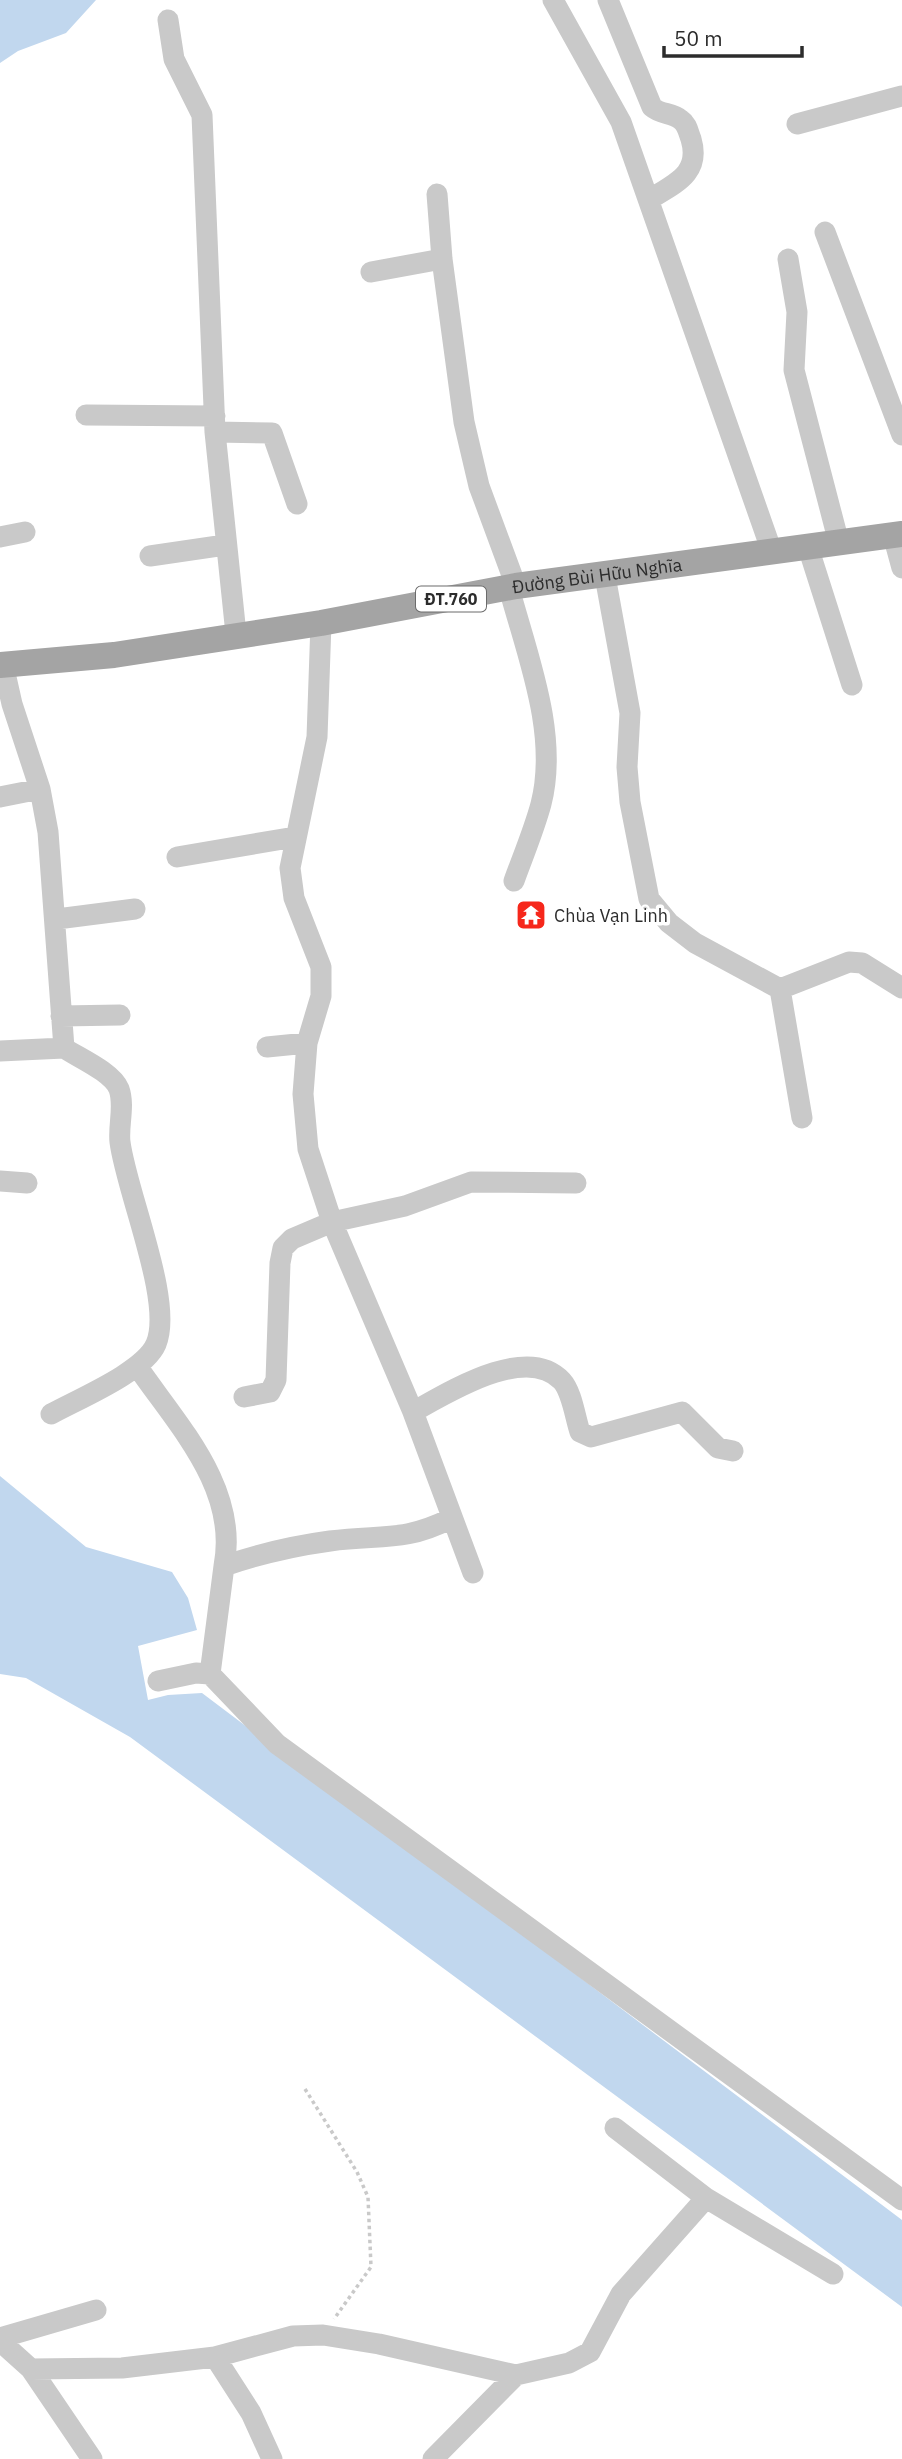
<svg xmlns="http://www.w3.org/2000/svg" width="902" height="2459" font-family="'IBM Plex Sans',sans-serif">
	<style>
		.water { fill: #c1d7ee }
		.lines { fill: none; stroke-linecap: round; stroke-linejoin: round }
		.path { stroke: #c9c9c9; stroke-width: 3.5; stroke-dasharray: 3.5 3.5; stroke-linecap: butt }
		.minor { stroke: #c9c9c9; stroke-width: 21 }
		.major { stroke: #a4a4a4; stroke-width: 26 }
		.labels { text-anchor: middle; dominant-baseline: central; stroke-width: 7; stroke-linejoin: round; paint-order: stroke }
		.shield { fill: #fff; stroke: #6b6b6b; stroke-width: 2 }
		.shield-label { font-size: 16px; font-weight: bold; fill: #2c2c2c }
		.street-label { font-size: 18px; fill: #2c2c2c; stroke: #fff }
		.poi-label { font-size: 18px; fill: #2c2c2c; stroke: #fff; text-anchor: start }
	</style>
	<rect width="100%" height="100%" fill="#fff"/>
	<path class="water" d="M0,0H96L66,33L18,51L0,63Z
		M0,1476L86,1547L172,1572L188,1598L197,1630L138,1646L148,1700L168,1695L202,1693L902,2220V2307L130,1737L26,1678L0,1674Z"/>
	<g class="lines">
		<path class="path" d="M305,2089L357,2172L368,2197L371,2267L334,2319"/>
		<path class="minor" d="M553,0L621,122L772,552
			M608,0L652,107C661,115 672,112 681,120C687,124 688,131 691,139C701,173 676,183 650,199
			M168,20L174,59L202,115L215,432L236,634
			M797,124L902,96
			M437,194L442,259L464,422L479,486L516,586
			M825,232L902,435
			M788,259L797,312L794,370L839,543
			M371,272L442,259
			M86,415L215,416
			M215,432L272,433L297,504
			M893,535L902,568
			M0,537L25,532
			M808,547L852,685
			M150,556L225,545
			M605,576L630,713L627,767L630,802L649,899L669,923L695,943L780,989L802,1118
			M509,588C527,655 559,734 541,804C534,830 523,856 514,881
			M321,623L317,737L290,868L294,898L321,967V996L307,1043L303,1094L308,1149L332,1222L413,1412L473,1573
			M3,664L12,704L40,789L48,832L64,1048C79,1058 112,1072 119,1089C125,1106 118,1125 120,1142C126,1191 174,1302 156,1344C144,1372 78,1399 51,1414
			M0,797L40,789
			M177,857L295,837
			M57,919L135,909
			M780,989L849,962L862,963L902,988
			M61,1016L120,1015
			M267,1047L307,1043
			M0,1051L64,1048
			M0,1181L27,1183
			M137,1366C178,1426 239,1488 224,1566
			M244,1397L270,1392L276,1380L280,1263L283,1248L292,1239L332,1222L405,1206L471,1182L576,1183
			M413,1412C449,1392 527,1343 562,1381C572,1392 575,1417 580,1432L591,1437L682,1412L718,1448L733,1451
			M210,1674L224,1566C259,1554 293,1546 330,1541C382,1534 402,1543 452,1518
			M158,1681L196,1673L210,1674L277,1744L902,2200
			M706,2198L833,2274
			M0,2338L96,2310
			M0,2341L31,2369L92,2459
			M215,2357L251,2413L272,2459
			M31,2369L122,2368L215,2357L293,2336L323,2335L379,2344L516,2375L569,2363L590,2352L621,2294L706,2198L615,2128
			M433,2459L516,2375"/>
		<path class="major" id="s1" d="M0,665L114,655L321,623L516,586L902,534"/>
	</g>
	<defs>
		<g id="temple-square" transform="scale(1.575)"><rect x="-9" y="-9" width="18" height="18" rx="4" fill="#f6271b" stroke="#fff"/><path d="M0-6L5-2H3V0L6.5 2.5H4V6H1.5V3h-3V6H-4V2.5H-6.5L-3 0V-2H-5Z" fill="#fff"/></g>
	</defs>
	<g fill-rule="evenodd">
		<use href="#temple-square" x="531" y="915"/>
	</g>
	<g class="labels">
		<rect class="shield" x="416" y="586.5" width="70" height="25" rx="5"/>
		<g class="shield-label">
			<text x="451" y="599">ĐT.760</text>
		</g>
		<g class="street-label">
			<text stroke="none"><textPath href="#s1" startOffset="604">Đường Bùi Hữu Nghĩa</textPath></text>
		</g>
		<g class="poi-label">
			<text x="554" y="915">Chùa Vạn Linh</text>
		</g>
	</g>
	<path d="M664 46v10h138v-10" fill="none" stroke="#2c2c2c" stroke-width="3.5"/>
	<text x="674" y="46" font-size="21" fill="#2c2c2c" stroke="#ffffff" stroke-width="5" paint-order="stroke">50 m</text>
</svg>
